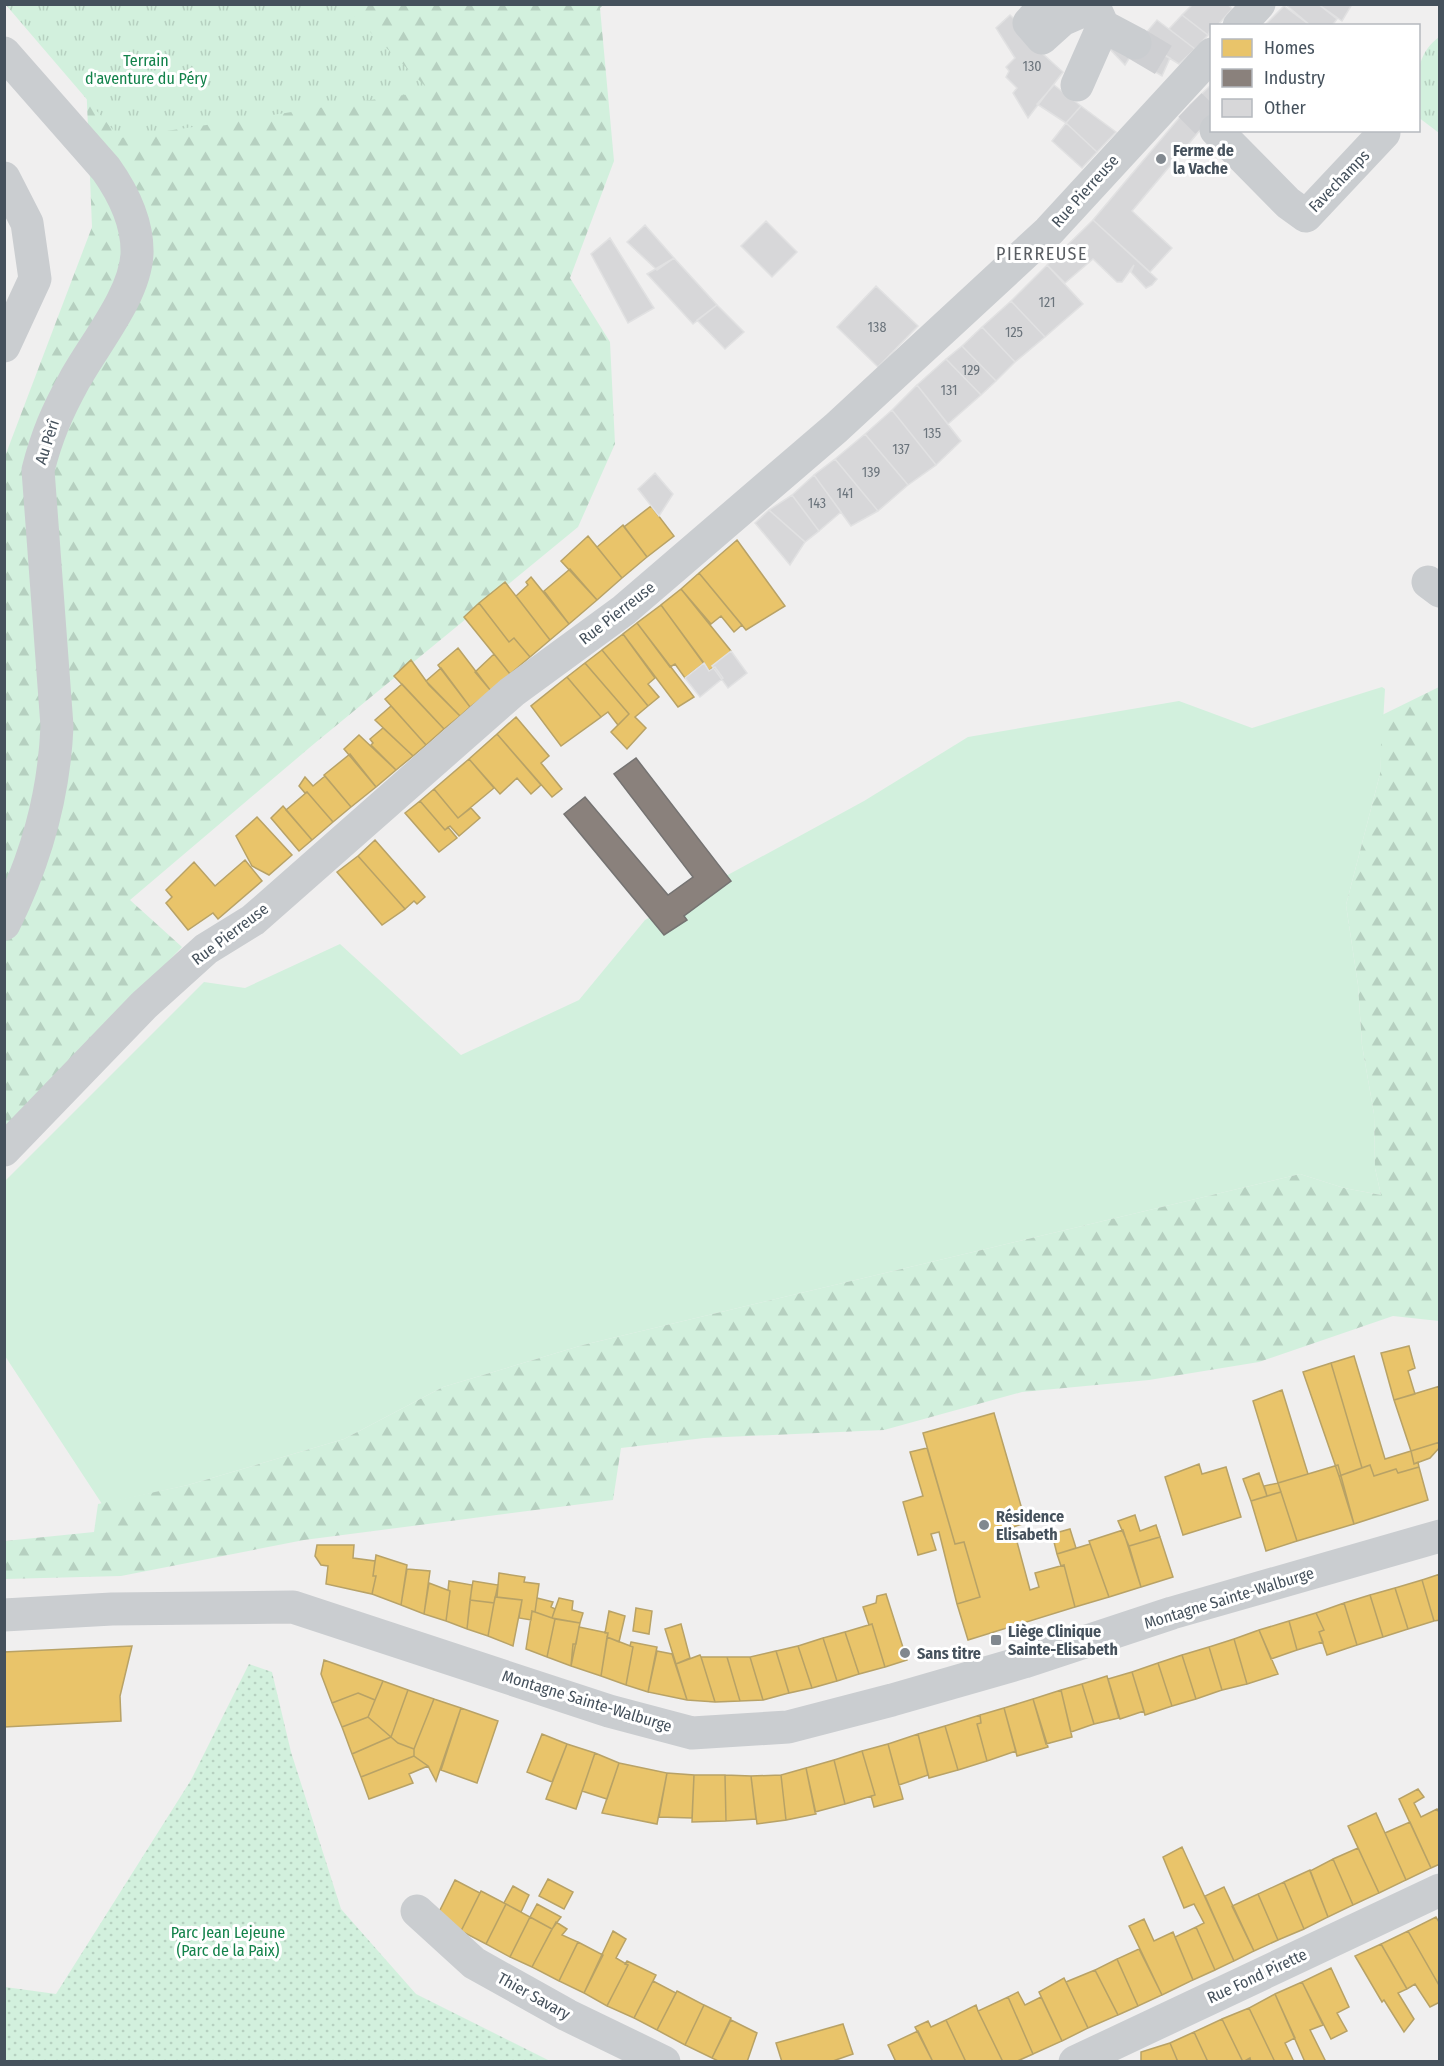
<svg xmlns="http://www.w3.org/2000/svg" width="1444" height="2066" font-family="'Fira Sans Condensed',sans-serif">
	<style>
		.grass { fill: #d2f0dd }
		.forest { fill: url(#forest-firs) }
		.park { fill: url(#park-tufts) }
		.garden { fill: url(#garden-dots) }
		.homes { fill: #e9c46a; stroke: #b8a266; stroke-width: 1.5 }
		.industry { fill: #8a817c; stroke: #757372; stroke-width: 1.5 }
		.building { fill: #d7d7d9; stroke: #e1e1e2; stroke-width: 1.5 }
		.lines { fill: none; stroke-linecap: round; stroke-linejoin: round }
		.minor-tunnel { stroke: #cecfd2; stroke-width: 33; stroke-dasharray: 33 16; stroke-linecap: butt }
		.minor { stroke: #cacdd0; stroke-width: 33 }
		.poi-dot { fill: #81888f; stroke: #fff; stroke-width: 2 }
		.labels { text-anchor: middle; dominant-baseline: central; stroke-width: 6; stroke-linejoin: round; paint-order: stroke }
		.number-label { font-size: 14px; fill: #6b747c }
		.park-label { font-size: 16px; fill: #12824a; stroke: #fff }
		.poi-label { font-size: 16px; font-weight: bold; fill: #45515c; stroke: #fff; text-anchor: start }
		.street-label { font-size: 16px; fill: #45515c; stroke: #fff }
		.neighbourhood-label { font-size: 18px; letter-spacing: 1.5px; fill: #5a5e63; stroke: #fff }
	</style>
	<defs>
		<pattern id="forest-firs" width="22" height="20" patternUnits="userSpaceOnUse" patternTransform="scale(1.5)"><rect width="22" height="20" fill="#d2f0dd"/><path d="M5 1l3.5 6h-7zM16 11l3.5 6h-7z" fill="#b6d0c0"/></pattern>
		<pattern id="park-tufts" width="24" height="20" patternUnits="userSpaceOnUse" patternTransform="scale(1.5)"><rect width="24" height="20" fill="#d2f0dd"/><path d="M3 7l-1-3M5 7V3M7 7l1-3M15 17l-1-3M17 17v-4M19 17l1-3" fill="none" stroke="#b6d0c0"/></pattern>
		<pattern id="garden-dots" width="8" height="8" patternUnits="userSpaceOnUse" patternTransform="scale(1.5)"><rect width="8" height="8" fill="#d2f0dd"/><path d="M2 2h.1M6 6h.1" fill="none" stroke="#b6d0c0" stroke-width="1.8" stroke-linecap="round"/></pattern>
	</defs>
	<rect width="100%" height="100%" fill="#f0efef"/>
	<path class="grass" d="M1382,687L1385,689L1380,774L1346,905L1358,985L1362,1045L1374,1114L1375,1168L1381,1195L1344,1188L1300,1174L583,1345L443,1387L344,1439L188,1485L102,1504L5,1356V1181L204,982L245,988L340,944L461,1055L579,1000L645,920L864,801L968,737L1179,701L1252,728Z"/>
	<path class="forest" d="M83,5H603L600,8L614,161L570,278L610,342L615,444L578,527L315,743L130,900L182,947L5,1131L4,459L92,227Z
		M1439,687V1321L1393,1316L1259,1362L1149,1380L1022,1392L884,1430L704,1438L621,1448L613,1500L304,1540L121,1576L5,1579V1541L94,1532L98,1504L188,1485L344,1439L443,1387L583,1345L1300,1174L1344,1188L1381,1195L1375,1168L1374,1114L1362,1045L1358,985L1346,905L1380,774L1382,715Z"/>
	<path class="park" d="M6,5H343L430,91L120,138Z
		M1439,37V133L1418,117C1418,86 1412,57 1439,37Z"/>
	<path class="garden" d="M249,1664L272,1672L291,1752L341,1909L416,1994L550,2061H5V1987L56,1994L191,1780Z"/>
	<path class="homes" d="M651,506L674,536L647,557L624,527Z
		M623,525L647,557L622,578L597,547Z
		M588,536L622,578L597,600L561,561Z
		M737,540L785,606L746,630L699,573Z
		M570,569L597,600L569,624L544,591Z
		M699,573L742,625L734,632L721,616L711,624L681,589Z
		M531,577L569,624L550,640L516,596L528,585L526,582Z
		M505,582L550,640L530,657L514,638L509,642L479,603Z
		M681,589L731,651L709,671L661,605Z
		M479,603L509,642L514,638L530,657L510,674L464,617Z
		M661,605L704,663L685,678L675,664L670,667L637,623Z
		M637,623L694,697L678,707L623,634Z
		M623,634L655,678L648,684L659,697L648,706L602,650Z
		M458,648L491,691L470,707L438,665Z
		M602,650L648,706L635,717L646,728L627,749L611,732L629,714L585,663Z
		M494,654L510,674L491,691L475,672Z
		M411,660L429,685L460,716L444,729L394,676Z
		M585,663L629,714L618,725L608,712L601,717L567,677Z
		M441,668L470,707L460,716L426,681Z
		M567,677L601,717L561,746L531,706Z
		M402,684L444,729L426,745L385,699Z
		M391,706L426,745L413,756L375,720Z
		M516,717L549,756L541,763L562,789L552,797L497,734Z
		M383,728L413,756L396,770L371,745L373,743L370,739Z
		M497,734L541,785L531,794L517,778L500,794L469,759Z
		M359,735L396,770L376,787L344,749Z
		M350,754L376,787L351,807L324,775Z
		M469,759L494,788L458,818L434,789Z
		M325,776L351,807L333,822L307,792L305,793L299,786L305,777L313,786Z
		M434,789L458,818L471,808L480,818L459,836L450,826L445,830L420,801Z
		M307,792L333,822L312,840L286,810Z
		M420,801L445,830L448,827L457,838L439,852L405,813Z
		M283,806L312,840L299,851L271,818Z
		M257,817L292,855L269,875L252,866L236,836Z
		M375,840L425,897L417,904L414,901L405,909L358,856Z
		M358,856L405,909L382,925L337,872Z
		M245,860L262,881L218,919L213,913L188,930L166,903L172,897L166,890L194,862L215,886Z
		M1409,1346L1415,1368L1408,1371L1415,1394L1394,1400L1381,1353Z
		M1354,1356L1385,1459L1411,1451L1414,1464L1418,1462L1419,1467L1398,1473L1396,1469L1374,1476L1370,1465L1362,1468L1331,1363Z
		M1331,1363L1362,1468L1339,1476L1303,1372Z
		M1440,1386V1442L1411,1451L1394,1400Z
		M1282,1390L1308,1474L1278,1483L1253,1401Z
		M994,1413L1026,1523L1013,1527L1030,1590L1039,1587L1035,1573L1064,1565L1075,1607L968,1640L957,1604L980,1597L964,1542L955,1544L923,1433Z
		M1440,1442V1447L1430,1458L1414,1464L1411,1451Z
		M927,1448L955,1544L964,1542L980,1597L957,1604L939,1532L931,1534L936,1550L918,1555L903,1502L923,1496L910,1452Z
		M1199,1464L1202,1474L1226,1467L1241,1517L1183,1535L1165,1477Z
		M1338,1465L1354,1524L1297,1541L1278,1483Z
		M1370,1465L1374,1476L1396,1469L1398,1473L1419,1467L1428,1500L1354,1524L1339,1476Z
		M1259,1473L1267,1496L1251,1501L1243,1479Z
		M1278,1483L1281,1492L1267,1496L1264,1486Z
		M1281,1492L1297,1541L1266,1551L1251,1501Z
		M1135,1515L1140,1531L1156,1525L1160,1537L1129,1546L1118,1521Z
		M1070,1529L1076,1548L1057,1554L1052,1534Z
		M1123,1530L1141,1587L1109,1597L1089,1541Z
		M1160,1537L1173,1577L1141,1587L1129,1546Z
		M1090,1544L1109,1597L1075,1607L1064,1565L1061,1566L1057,1554Z
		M317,1545H354L353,1558L375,1561L373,1576H376L372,1594L326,1584L328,1566L321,1565L315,1556Z
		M376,1555L407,1565L401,1605L372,1594L376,1576H373Z
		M407,1569L430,1571L424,1614L401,1605Z
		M499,1573L525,1577L524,1582L539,1584L535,1612L532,1611L531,1620L519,1618L522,1600L497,1597Z
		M1440,1574V1620L1434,1621L1422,1580Z
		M1422,1580L1434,1621L1408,1629L1395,1588Z
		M449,1581L472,1585L467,1629L446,1621L450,1591L448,1590Z
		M473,1581L498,1585L494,1603L470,1600Z
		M429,1583L450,1591L446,1621L424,1614Z
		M1395,1588L1408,1629L1383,1637L1370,1595Z
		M886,1594L907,1660L885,1667L872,1624L869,1625L863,1607L876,1603L877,1596Z
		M1370,1595L1383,1637L1357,1645L1344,1603Z
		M495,1597L522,1600L513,1646L488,1636Z
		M537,1598L553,1602L551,1607L555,1609L552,1618L535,1612Z
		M559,1598L573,1601L572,1610L583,1613L580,1623L552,1618Z
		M470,1600L494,1603L488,1636L467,1629Z
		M1344,1603L1357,1645L1327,1655L1319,1632L1324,1630L1316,1613Z
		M636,1608L652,1611L649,1634L633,1631Z
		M532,1611L555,1619L547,1657L526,1649Z
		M609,1611L625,1616L619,1642L607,1637L608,1633H605Z
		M1316,1613L1324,1630L1319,1632L1323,1642L1297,1650L1289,1621Z
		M555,1619L580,1623L571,1666L547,1657Z
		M1289,1621L1297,1650L1271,1659L1259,1630Z
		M681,1624L690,1658L676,1664L665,1629Z
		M872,1624L885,1667L859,1674L845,1632Z
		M579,1627L608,1633L601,1676L571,1666L573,1644H576Z
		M1259,1630L1278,1674L1247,1684L1234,1639Z
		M845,1632L859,1674L837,1681L823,1638Z
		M607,1637L633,1647L626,1685L601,1676Z
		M823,1638L837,1681L812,1688L798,1646Z
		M1234,1639L1247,1684L1222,1690L1209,1647Z
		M631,1642L657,1647L648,1692L626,1685L633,1647L630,1646Z
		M132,1646L120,1696L121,1721L4,1727V1652Z
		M798,1646L812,1688L789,1693L776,1651Z
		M1209,1647L1222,1690L1196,1699L1182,1655Z
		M657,1651L672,1654L687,1700L648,1692Z
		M776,1651L789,1693L763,1700L750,1657Z
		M700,1655L701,1657L715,1702L687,1700L676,1664Z
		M1182,1655L1196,1699L1172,1706L1158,1663Z
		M701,1657H727L740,1701L715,1702Z
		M727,1657H750L763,1700L740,1701Z
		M324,1660L383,1681L375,1700L358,1693L332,1703L321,1674Z
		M1158,1663L1172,1706L1145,1715L1132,1672Z
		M1132,1672L1144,1711L1120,1719L1108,1679Z
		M1107,1676L1119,1718L1094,1724L1082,1684Z
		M383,1681L408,1690L391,1737L368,1717Z
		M1082,1684L1094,1724L1071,1732L1061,1690Z
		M408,1690L434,1699L414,1749L398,1743L391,1737Z
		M1061,1690L1072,1737L1046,1744L1033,1699Z
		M358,1693L375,1700L368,1717L342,1727L332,1703Z
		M434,1699L461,1708L436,1781L428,1766L414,1756V1749Z
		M1033,1699L1048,1747L1017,1756L1004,1708Z
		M461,1708L498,1721L477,1783L441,1770Z
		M1004,1708L1016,1751L987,1761L977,1724L981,1723L980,1715Z
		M980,1715L981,1723L977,1724L987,1761L958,1770L945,1726Z
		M368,1717L391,1737L352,1754L342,1727Z
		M945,1726L958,1770L929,1778L918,1734Z
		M542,1734L567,1744L552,1782L527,1772Z
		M918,1734L928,1775L899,1785L888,1744Z
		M391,1737L398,1743L414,1749V1756L361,1777L352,1754Z
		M567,1744L595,1753L576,1809L546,1799Z
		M888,1744L903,1799L874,1807L871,1796L875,1795L862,1751Z
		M862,1751L875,1795L845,1804L834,1760Z
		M595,1753L619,1763L607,1799L582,1791Z
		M414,1756L428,1766L409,1774L413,1783L369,1799L361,1777Z
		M834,1760L845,1804L815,1812L806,1768Z
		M619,1763L667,1773L657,1824L602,1813Z
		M806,1768L816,1814L786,1820L781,1775Z
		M667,1773L694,1775L692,1818L659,1817Z
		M694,1775H725L726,1821L692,1822Z
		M725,1775L751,1776L756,1819L726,1821Z
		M781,1775L786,1820L757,1824L751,1776Z
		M1418,1789L1424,1797L1414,1803L1421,1817L1437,1809L1440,1814V1864L1431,1868L1399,1799Z
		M1376,1813L1406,1880L1379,1893L1348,1826Z
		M1410,1822L1431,1868L1406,1880L1385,1833Z
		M1182,1847L1234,1961L1215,1970L1196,1927L1204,1923L1194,1904L1184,1908L1163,1857Z
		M1358,1848L1379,1893L1353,1905L1333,1859Z
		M1333,1859L1353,1905L1328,1917L1310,1871Z
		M1310,1870L1328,1917L1304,1929L1284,1882Z
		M548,1879L573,1892L564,1909L539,1896Z
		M455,1880L480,1893L461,1931L436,1918Z
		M1284,1882L1304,1929L1278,1940L1258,1894Z
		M513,1886L529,1895L521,1912L504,1903Z
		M1224,1887L1254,1951L1234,1961L1205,1896Z
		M481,1891L506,1904L486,1944L461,1931Z
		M1258,1894L1278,1940L1254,1951L1232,1906Z
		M506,1904L530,1917L510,1957L486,1944Z
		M537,1904L561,1917L552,1929L530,1917Z
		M530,1917L552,1929L532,1967L510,1957Z
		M1436,1917L1440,1924V1987L1408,1931Z
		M1144,1919L1154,1941L1173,1932L1193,1980L1162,1995L1129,1926Z
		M556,1922L567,1929L562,1935L578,1942L559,1981L532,1967Z
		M1196,1927L1215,1970L1193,1980L1175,1937Z
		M613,1931L626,1939L616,1958L628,1965L607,2006L584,1993Z
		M1408,1931L1440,1987V2002L1430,2007L1415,1984L1407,1989L1381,1944Z
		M578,1942L603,1955L584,1993L559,1981Z
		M1381,1944L1407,1989L1398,1993L1414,2019L1404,2032L1384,2000L1382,2002L1355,1956Z
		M1139,1949L1162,1995L1138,2006L1117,1959Z
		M1117,1959L1138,2006L1118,2015L1095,1970Z
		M627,1961L656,1975L634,2018L607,2006L628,1965L625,1964Z
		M1331,1968L1349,2007L1337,2013L1347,2031L1331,2039L1302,1982Z
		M1095,1970L1118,2015L1088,2028L1066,1982Z
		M1064,1978L1088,2028L1062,2041L1039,1992Z
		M653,1981L676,1993L657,2030L634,2018Z
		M1302,1982L1323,2025L1310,2030L1326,2062H1305L1275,1994Z
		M677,1991L704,2005L685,2045L657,2030Z
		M1018,1992L1025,2005L1041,1997L1062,2041L1033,2054L1008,1997Z
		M1275,1994L1295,2038L1285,2043L1294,2062H1275L1249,2008Z
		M1008,1997L1033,2054L1015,2062H1003L978,2011Z
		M704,2005L731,2018L712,2058L685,2045Z
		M976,2005L978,2011L1003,2062H966L946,2020Z
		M1249,2008L1275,2062H1251L1250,2058L1243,2062L1222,2019Z
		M1222,2019L1243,2062H1208L1194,2032Z
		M731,2020L757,2033L747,2062H720L712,2058Z
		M946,2020L966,2062H933L915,2027L928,2021L931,2027Z
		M843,2024L853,2054L830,2062H782L776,2043Z
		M918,2031L933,2062H896L888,2045Z
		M1194,2032L1208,2062H1178L1170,2043Z
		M1170,2043L1178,2062H1141V2052Z"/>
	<path class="industry" d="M636,758L731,881L684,916L687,920L664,935L564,814L585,797L668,895L693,877L614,774Z"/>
	<path class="building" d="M1193,4H1228L1232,9L1217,26H1212L1208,35L1182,15Z
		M1285,4H1318L1337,19L1332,26H1311Z
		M1318,4H1350L1351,6L1342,21Z
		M1284,6L1311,26L1266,24Z
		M1010,15L1045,48L1043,54L1063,72L1028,118L1013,93L1017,88L1006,77L1009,71L1006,67L1015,58L996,28Z
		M1182,15L1208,35L1195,49L1169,29Z
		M1157,20L1195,49L1179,64L1140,40Z
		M1140,40L1170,58L1162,76L1130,57L1125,65L1102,41Z
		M1054,85L1081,106L1066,123L1037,104Z
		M1211,85L1212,86V126L1190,105Z
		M1190,105L1207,122L1132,211L1172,248L1150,272L1093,220Z
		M1081,106L1116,132L1097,152L1066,123Z
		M1066,123L1097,152L1082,168L1052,141Z
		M1093,220L1157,279L1152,285L1146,288L1131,272L1134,265L1122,282H1117L1093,259L1065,283L1047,265Z
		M766,221L797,252L772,277L741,246Z
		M645,225L674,258L657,270L627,242Z
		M610,238L654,308L628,323L591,254Z
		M674,258L717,305L693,324L647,274Z
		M1047,265L1083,304L1045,337L1011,301Z
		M876,286L918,326L878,367L837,327Z
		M1011,301L1045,337L1015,362L982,327Z
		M717,305L744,332L725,349L697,320Z
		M982,327L1015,362L996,381L962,346Z
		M962,346L996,381L981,395L946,359Z
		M946,359L981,395L948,424L917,385Z
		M917,385L961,441L936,465L892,410Z
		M892,410L936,465L908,485L865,434Z
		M865,434L908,485L878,511L835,459Z
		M835,459L878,511L851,526L814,475Z
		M655,473L673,494L659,516L638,489Z
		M814,475L841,512L819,531L792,495Z
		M792,495L819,531L805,542L769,510Z
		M769,510L805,542L790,565L755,523Z
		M731,651L747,673L728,688L712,666Z
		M704,663L709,671L715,667L723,678L700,697L685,678Z"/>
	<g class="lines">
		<path class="minor-tunnel" d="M1135,43L1172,65
			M1190,105L1207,122"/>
		<path class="minor" d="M1046,4L1029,23L1042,38L1062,20L1094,6L1103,26L1135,43
			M1239,26L1259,4
			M4,53L106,169C123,193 138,223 137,254C135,296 94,344 74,381C57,412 47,435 38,470L57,726C54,797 36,860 4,924
			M1077,85L1103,26
			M1216,130L1288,203L1306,216L1384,133
			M4,178L27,223L35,279L4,346
			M1428,582L1440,591
			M4,1150L144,1005L206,949L253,920L512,692L624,610L836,428L1049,231L1212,54
			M4,1615L112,1609L293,1607L609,1711L692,1733L788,1727L892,1700L1024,1662L1172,1613L1440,1536
			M417,1911L474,1963L567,2015L664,2062
			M1075,2062L1440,1890"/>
	</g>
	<g class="poi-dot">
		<circle cx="1161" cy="159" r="6"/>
		<circle cx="984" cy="1525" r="6"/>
		<rect x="990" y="1634" width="12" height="12" rx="3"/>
		<circle cx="905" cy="1653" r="6"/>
	</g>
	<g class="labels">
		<g class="number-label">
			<text x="1032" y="66">130</text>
			<text x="1047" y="302">121</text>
			<text x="877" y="327">138</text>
			<text x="1014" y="332">125</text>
			<text x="971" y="370">129</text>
			<text x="949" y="390">131</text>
			<text x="932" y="433">135</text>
			<text x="901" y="449">137</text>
			<text x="871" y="472">139</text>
			<text x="845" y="493">141</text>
			<text x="817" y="503">143</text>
		</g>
		<g class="park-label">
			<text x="146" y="60">Terrain<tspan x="146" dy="18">d'aventure du Péry</tspan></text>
			<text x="228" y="1932">Parc Jean Lejeune<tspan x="228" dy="18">(Parc de la Paix)</tspan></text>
		</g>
		<g class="poi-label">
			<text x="1173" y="150">Ferme de<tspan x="1173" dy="18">la Vache</tspan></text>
			<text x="996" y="1516">Résidence<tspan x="996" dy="18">Elisabeth</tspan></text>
			<text x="1008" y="1631">Liège Clinique<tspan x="1008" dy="18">Sainte-Elisabeth</tspan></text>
			<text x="917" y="1653">Sans titre</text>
		</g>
		<g class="street-label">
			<text transform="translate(1339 181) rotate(-46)">Favechamps</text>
			<text transform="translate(1085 191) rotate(-48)">Rue Pierreuse</text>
			<text transform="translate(47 442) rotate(-72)">Au Pèrî</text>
			<text transform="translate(617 613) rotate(-38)">Rue Pierreuse</text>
			<text transform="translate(230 934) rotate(-37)">Rue Pierreuse</text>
			<text transform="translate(1229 1598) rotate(-17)">Montagne Sainte-Walburge</text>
			<text transform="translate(587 1701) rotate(17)">Montagne Sainte-Walburge</text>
			<text transform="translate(1257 1976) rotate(-25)">Rue Fond Pirette</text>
			<text transform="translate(534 1996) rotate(29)">Thier Savary</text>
		</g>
		<g class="neighbourhood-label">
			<text x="1042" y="254">PIERREUSE</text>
		</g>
	</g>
	<rect width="1444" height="2066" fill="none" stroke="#45515c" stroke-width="12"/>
	<rect x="1210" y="24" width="210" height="108" fill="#ffffff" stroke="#b5b9be" stroke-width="1.5"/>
	<rect x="1222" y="39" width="30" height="18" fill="#e9c46a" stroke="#b5b9be" stroke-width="1.5"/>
	<text x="1264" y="54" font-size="18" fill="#45515c">Homes</text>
	<rect x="1222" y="69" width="30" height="18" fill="#8a817c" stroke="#b5b9be" stroke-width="1.5"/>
	<text x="1264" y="84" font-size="18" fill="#45515c">Industry</text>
	<rect x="1222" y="99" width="30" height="18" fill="#d7d7d9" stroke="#b5b9be" stroke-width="1.5"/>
	<text x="1264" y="114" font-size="18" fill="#45515c">Other</text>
</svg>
